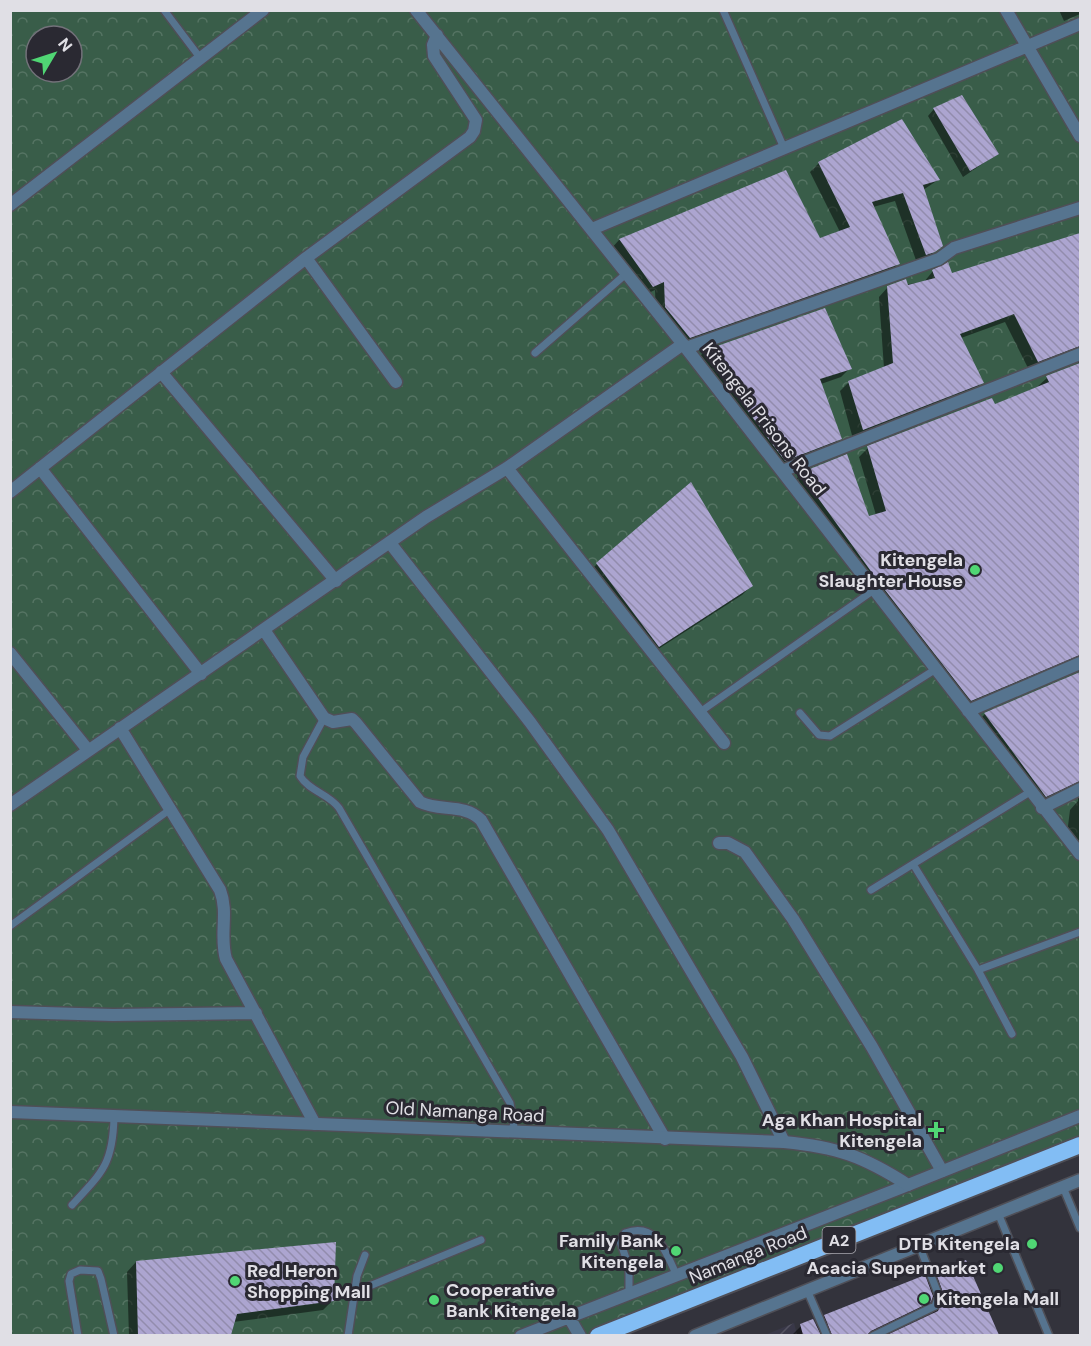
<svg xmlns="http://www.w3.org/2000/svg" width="1091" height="1346" font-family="'DM Sans',sans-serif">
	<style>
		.industrial { fill: url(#industrial-furrows) }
		.park { fill: url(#park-crowns); fill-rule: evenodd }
		.shadow { fill: #0007 }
		.building { fill: url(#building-back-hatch) }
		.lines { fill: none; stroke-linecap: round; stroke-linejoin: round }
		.service-casing { stroke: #4f4f57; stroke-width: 10 }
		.minor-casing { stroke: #4f4f57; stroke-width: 15 }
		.tertiary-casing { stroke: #4f4f57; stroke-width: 15 }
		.trunk-casing { stroke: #4f4f57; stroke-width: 20 }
		.service { stroke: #56748f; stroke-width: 7 }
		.minor { stroke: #56748f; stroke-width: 12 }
		.tertiary { stroke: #56748f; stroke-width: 12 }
		.trunk { stroke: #82bdf4; stroke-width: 16 }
		.poi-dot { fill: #50d674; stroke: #2a2932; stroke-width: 2 }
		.labels { text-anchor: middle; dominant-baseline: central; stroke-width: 6; stroke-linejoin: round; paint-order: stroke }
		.shield { fill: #2a2932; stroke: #a9a8af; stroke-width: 1.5 }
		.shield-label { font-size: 16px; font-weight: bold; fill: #e0dfe5 }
		.street-label { font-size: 18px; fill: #e0dfe5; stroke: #2a2932 }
		.poi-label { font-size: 18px; font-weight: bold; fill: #e0dfe5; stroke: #2a2932; text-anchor: end }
	</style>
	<defs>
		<pattern id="industrial-furrows" width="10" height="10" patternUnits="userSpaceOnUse" patternTransform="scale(1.5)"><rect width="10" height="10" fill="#393848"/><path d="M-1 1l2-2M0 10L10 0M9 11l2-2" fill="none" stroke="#555462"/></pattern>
		<pattern id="park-crowns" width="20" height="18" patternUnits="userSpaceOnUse" patternTransform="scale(1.5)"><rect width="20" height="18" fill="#395d49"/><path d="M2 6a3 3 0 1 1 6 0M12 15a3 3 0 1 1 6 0" fill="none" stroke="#557463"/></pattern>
		<pattern id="building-back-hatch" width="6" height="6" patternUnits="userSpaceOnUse" patternTransform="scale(1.5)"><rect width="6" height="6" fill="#aca5d0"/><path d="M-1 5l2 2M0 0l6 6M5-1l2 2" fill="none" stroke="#928cad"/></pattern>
	</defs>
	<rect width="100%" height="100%" fill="#33333c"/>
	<path class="industrial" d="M794,1323L797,1335H765Z"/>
	<path class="park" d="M10,11H1080V1145L597,1335H11ZM36,36H72V72H36Z"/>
	<path class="shadow" d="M1059,10H1080V14L1064,21Z
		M934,109L997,154L963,177L928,116Z
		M819,163L938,180L923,190L941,246L925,260L917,263L895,201L873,207L898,264L889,273L680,346L656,316L655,290L644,295L611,249L619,240L785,172L819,240L840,232L810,172Z
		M1080,235V849L1067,834L1070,810L1078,801V794L1036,805L976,723L985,714L1079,674L1076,666L961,709L792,483L801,474L868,518L876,515L859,457L868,448L994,406L1037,387L1047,378L1079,365L1076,357L1029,370L1005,322L961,338L982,382L973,392L853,439L840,391L849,382L884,368L879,297L888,287L924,282L933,271L951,275Z
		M704,352L850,368L841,377L821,384L840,438L831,447L775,469L695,361Z
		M597,564L751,586L742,595L649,655L588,573Z
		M136,1262L332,1301L323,1310L233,1322L229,1336H129L127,1272Z
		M965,1262L997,1336H890L932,1315L936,1305L932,1295L919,1311L869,1336H791L801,1326H815L825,1316L926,1283L936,1273Z"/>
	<path class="building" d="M962,95L999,154L970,171L933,108Z
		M902,119L940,180L923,185L943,246L935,252L926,255L903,193L872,202L900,264L690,338L665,307L664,282L653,287L619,239L786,170L820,238L850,227L818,162Z
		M1080,233V346L1038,362L1014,314L960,334L984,383L863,430L848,381L893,363L887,286L906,279L908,285L935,278L932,270L948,262L952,273Z
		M825,308L852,369L820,379L842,439L785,461L703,351Z
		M1080,363V655L971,701L878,581L800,473L847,454L869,516L886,511L867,446L992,398L995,404L1049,382L1046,376Z
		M691,482L753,586L659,647L596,563Z
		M1080,672V781L1046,797L984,713Z
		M336,1242L334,1301L237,1314L231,1335H138L136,1261Z
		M966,1260L999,1335H887L938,1311L944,1295L935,1271Z
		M925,1275L933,1296L931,1302L871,1331L867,1335H832L824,1315Z
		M813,1319L821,1335H803L800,1324Z"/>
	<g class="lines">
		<g class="service-casing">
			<path id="service" d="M164,10L201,59
				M723,10L784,148
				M535,353L627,273
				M700,712L874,590
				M800,713L819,735L830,736L936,669
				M324,718L303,757L300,776C309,791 329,794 339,808L510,1103L515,1133
				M913,864L978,970L1012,1034
				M871,890L1030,792
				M10,926L172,808
				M978,970L1080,932
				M1063,1187L1080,1228
				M72,1205C103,1172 113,1163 114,1117
				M998,1213L1049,1336
				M807,1290L827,1336
				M355,1292L481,1240
				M629,1292V1267L620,1241L625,1233C656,1222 665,1250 676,1274
				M78,1336L69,1281L71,1274L80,1270L98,1271L101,1279L114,1336
				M348,1336L357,1276L365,1255
				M873,1336L935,1306L939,1296L919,1245"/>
		</g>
		<g class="minor-casing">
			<path id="minor" d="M416,10L686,348L1080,854
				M1006,10L1080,136
				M10,205L263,10
				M592,229L1080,24
				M306,258L396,382
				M686,348L939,259L954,248L1080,208
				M161,372L336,581
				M40,468L201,674
				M507,468L724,743
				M782,471L1080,354
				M10,492L306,258L470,137L474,131L476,120L434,56L433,45L437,35
				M390,543L530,722L608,830L742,1057L784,1142
				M264,630L324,718L333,722L352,719L356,723L420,802C440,812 464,803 481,820L665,1139
				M10,653L88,750
				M968,711L1080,663
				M120,728L220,890C229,913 219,935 226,959L315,1124
				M10,805L426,517L507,468L683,344
				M1042,808L1080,789
				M719,843H728L745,852L793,919L872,1047L942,1171
				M10,1012L113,1015L256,1013
				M569,1317L580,1336
				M521,1336L908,1185"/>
		</g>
		<g class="tertiary-casing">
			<path id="tertiary" d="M10,1112L784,1142C837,1147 863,1156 908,1185L1080,1116
				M695,1336L1080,1180"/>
		</g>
		<g class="trunk-casing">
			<path id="trunk" d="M598,1336L1080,1145"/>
		</g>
		<use href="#service" class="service"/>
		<use href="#minor" class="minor"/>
		<use href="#tertiary" class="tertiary"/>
		<use href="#trunk" class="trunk"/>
	</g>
	<g class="poi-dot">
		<circle cx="975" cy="570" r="6"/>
		<path d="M933 1121h6v6h6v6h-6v6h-6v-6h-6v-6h6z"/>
		<circle cx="1032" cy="1244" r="6"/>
		<circle cx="676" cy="1251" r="6"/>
		<circle cx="998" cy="1268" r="6"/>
		<circle cx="235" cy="1281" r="6"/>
		<circle cx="924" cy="1299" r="6"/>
		<circle cx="434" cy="1300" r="6"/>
	</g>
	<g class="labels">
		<rect class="shield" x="822.5" y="1227" width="33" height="26" rx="4.5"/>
		<g class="shield-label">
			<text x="839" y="1240">A2</text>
		</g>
		<g class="street-label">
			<text transform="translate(764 419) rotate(52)">Kitengela Prisons Road</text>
			<text transform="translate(465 1112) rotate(3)">Old Namanga Road</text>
			<text transform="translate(748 1255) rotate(-22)">Namanga Road</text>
		</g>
		<g class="poi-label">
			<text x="963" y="560">Kitengela<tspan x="963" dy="21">Slaughter House</tspan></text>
			<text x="922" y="1120">Aga Khan Hospital<tspan x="922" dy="21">Kitengela</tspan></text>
			<text x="664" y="1241">Family Bank<tspan x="664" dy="21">Kitengela</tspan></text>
			<text x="1020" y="1244">DTB Kitengela</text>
			<text x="986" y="1268">Acacia Supermarket</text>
			<text x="247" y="1271" text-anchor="start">Red Heron<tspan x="247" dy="21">Shopping Mall</tspan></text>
			<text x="446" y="1290" text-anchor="start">Cooperative<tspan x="446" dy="21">Bank Kitengela</tspan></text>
			<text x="936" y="1299" text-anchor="start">Kitengela Mall</text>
		</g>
	</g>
	<rect width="1091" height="1346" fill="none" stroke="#e0dfe5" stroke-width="24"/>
	<g transform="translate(54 54) rotate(51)"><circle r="28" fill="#2a2932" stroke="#73727a" stroke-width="1.5"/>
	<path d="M0-4.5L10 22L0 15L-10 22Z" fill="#50d674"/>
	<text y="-9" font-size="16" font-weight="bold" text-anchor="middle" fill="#e0dfe5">N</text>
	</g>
</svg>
